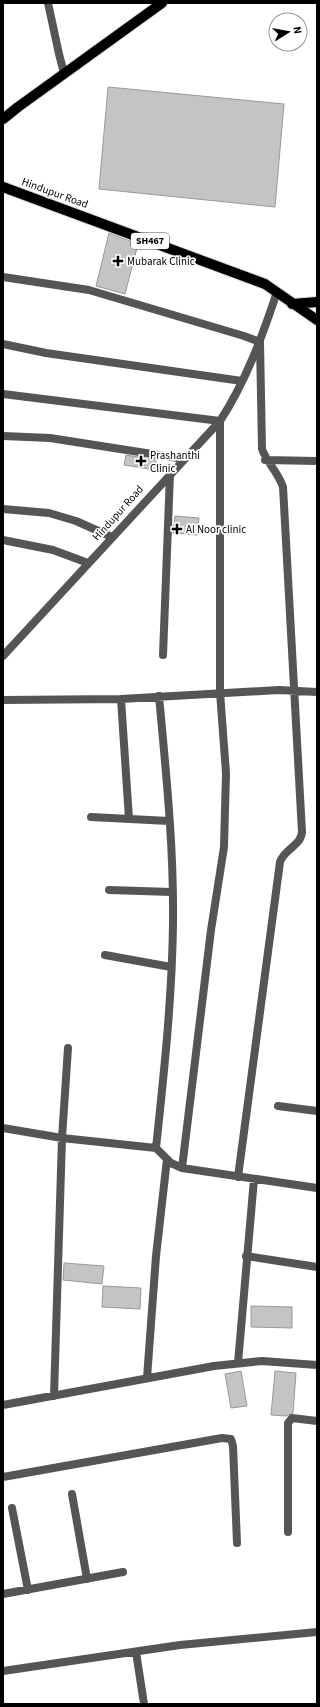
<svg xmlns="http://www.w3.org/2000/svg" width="320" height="1707" font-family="'Source Sans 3',sans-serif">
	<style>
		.building { fill: #c4c4c4; stroke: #999 }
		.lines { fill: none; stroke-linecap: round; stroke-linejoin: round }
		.primary-casing { stroke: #dbdbdb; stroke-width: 12 }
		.minor { stroke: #555; stroke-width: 8 }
		.tertiary { stroke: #555; stroke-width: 8 }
		.primary { stroke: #000; stroke-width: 10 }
		.poi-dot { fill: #000; stroke: #fff; stroke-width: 1.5 }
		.labels { text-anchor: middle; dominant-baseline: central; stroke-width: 3.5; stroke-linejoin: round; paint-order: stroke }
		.shield { fill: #fff; stroke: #4c4c4c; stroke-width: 1 }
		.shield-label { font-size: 10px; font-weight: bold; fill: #000 }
		.street-label { font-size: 11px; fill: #000; stroke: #fff }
		.poi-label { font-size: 11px; fill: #000; stroke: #fff; text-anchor: start }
	</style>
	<rect width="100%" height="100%" fill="#fff"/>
	<path class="building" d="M108,87L284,104L275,207L99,189Z
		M109,233L138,244L125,294L96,286Z
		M126,455L156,460L155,470L124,465Z
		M175,516L199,518L197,535L173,533Z
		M64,1263L104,1266L102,1284L63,1280Z
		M103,1286L141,1288L140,1309L102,1307Z
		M251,1306L292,1307V1328L251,1327Z
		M241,1371L247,1406L231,1408L225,1374Z
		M275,1371L296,1373L293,1413L286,1416L271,1415Z"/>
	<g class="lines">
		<g class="primary-casing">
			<path id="primary" d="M3,119L18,107L162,3
				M3,187L265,284L317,320
				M292,304L317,302"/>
		</g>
		<path class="minor" d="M48,3L59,54L64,73
			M3,277L89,290L244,336L260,342L262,449C267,463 278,472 283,487L302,832C301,846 284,849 280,862L238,1177
			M3,344L46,353L242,381
			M3,394L220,421V692L226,773L224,847L211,930L182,1168
			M3,436L50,438L184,459
			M265,460L317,461
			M3,509L49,513L76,521L112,537
			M3,540L53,550L88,563
			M163,655L170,474
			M121,699L129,819
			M3,700L121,699L279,690L317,692
			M91,817L169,821
			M109,890L172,892
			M105,955L171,967
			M278,1106L317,1111
			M3,1128L62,1138L156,1148L171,1163L182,1168L317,1188
			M156,1148C164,1073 172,999 173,924C174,848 166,772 159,696
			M246,1256L317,1267
			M238,1363L254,1179
			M147,1378L156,1256L167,1159
			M54,1396L62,1138L68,1048
			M3,1405L214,1366L262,1361L317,1365
			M3,1477L222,1438L231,1439L233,1446L237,1543
			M72,1494L87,1579
			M12,1508L28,1590
			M288,1532V1423L292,1418L317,1421
			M3,1594L123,1572
			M136,1652L144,1704
			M3,1671L180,1645L317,1632"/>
		<path class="tertiary" d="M3,656L220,421C246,381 262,337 277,292"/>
		<use href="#primary" class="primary"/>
	</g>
	<g class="poi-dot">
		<path d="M116 255h4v4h4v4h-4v4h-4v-4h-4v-4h4z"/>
		<path d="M139 455h4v4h4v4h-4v4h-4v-4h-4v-4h4z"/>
		<path d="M175 523h4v4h4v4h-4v4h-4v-4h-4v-4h4z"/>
	</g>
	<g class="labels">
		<rect class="shield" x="131" y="233" width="38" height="16" rx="3"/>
		<g class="shield-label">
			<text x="150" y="241">SH467</text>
		</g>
		<g class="street-label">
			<text transform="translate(55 193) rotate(20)">Hindupur Road</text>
			<text transform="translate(118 513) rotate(-48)">Hindupur Road</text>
		</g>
		<g class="poi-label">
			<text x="127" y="261">Mubarak Clinic</text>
			<text x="150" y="455">Prashanthi<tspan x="150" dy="13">Clinic</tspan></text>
			<text x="186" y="529">Al Noor clinic</text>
		</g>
	</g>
	<rect width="320" height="1707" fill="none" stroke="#000000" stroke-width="8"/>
	<g transform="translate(288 32) rotate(79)"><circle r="19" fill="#ffffff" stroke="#999999"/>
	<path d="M0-3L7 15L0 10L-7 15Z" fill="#000000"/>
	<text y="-6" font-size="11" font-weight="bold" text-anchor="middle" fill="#000000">N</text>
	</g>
</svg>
